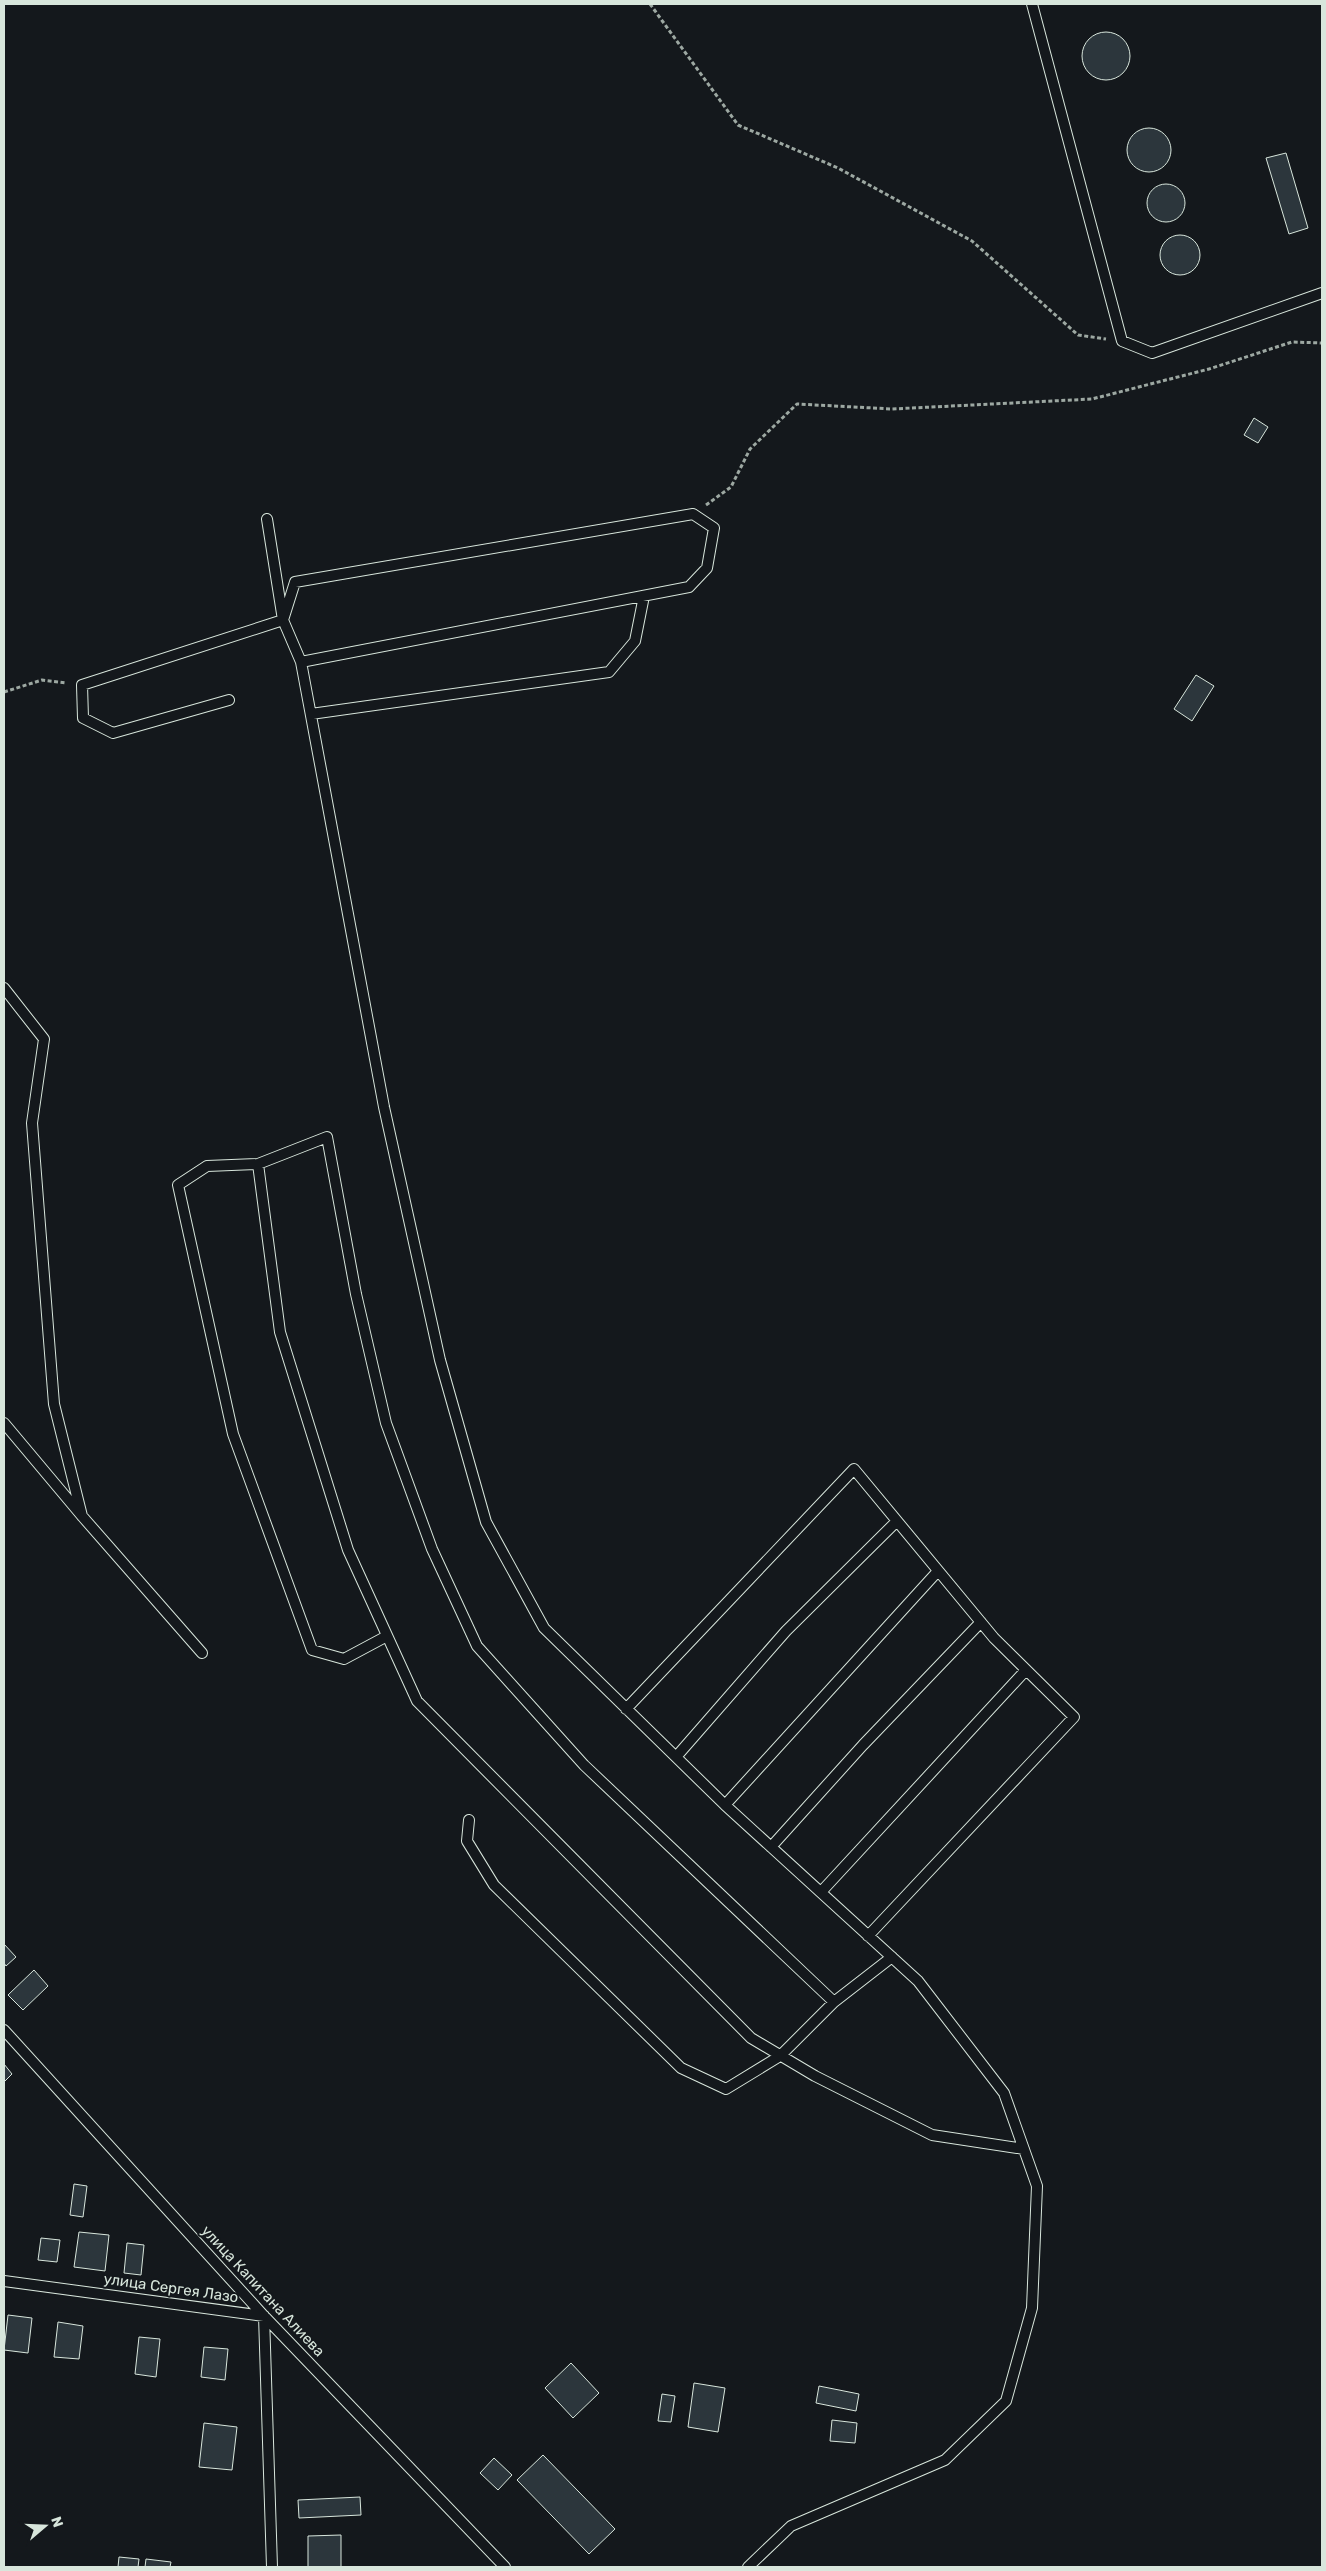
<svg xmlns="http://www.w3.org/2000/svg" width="1326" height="2571" font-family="Rubik,sans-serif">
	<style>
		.building { fill: #2c363c; stroke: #d8e6dc }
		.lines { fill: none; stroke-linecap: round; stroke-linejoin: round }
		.lane-casing { stroke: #d8e6dc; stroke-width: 12 }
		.path { stroke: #9da8a2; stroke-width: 3; stroke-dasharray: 4 2.5; stroke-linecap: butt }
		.lane { stroke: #14181c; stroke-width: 10 }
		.labels { text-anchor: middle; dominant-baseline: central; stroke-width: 4; stroke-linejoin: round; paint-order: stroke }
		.street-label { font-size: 15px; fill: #d8e6dc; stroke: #14181c }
	</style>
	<rect width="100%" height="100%" fill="#14181c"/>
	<path class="building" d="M1082 56a24 24 0 1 1 48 0a24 24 0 1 1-48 0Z
		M1127 150a22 22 0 1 1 44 0a22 22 0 1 1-44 0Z
		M1286,153L1308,228L1289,234L1266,158Z
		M1147 203a19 19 0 1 1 38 0a19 19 0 1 1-38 0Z
		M1160 255a20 20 0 1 1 40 0a20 20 0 1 1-40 0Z
		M1254,418L1268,427L1258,443L1244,435Z
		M1196,675L1214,686L1192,721L1174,709Z
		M4,1944L16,1957L6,1966L4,1963Z
		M34,1970L48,1986L23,2010L8,1995Z
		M4,2064L12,2074L4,2082Z
		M74,2184L87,2186L83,2217L70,2215Z
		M79,2232L109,2235L105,2271L74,2267Z
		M41,2238L60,2240L57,2262L38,2260Z
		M127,2243L144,2245L141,2275L124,2273Z
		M8,2315L32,2318L28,2353L4,2350Z
		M58,2322L83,2326L79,2359L54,2357Z
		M139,2337L160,2339L156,2377L135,2374Z
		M204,2347L228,2349L225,2380L201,2377Z
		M571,2363L599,2393L573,2418L545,2388Z
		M694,2383L725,2388L718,2432L688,2427Z
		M819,2386L859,2394L856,2411L816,2403Z
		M662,2394L675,2396L671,2422L658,2421Z
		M832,2420L857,2423L855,2443L830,2441Z
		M204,2423L237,2427L232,2470L199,2467Z
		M543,2455L615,2529L589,2554L517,2480Z
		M494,2458L512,2475L498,2490L480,2473Z
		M360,2497L361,2515L299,2518L298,2500Z
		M341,2535V2567H308V2536Z
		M119,2557L139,2559L138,2567H118Z
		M146,2559L171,2562L170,2567H145Z"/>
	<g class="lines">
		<g class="lane-casing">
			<path id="lane" d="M1032,4L1122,341L1152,353L1322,293
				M267,519L283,620L301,662L384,1107L440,1360L486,1522L544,1628L725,1805L918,1981L1004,2093L1037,2186L1032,2308L1006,2401L945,2460L791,2526L748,2567
				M229,700L113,733L83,718L82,685L283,620L295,582L693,514L714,528L707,568L689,587L301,662
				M311,714L609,672L635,641L644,596
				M4,988L44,1039L32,1123L54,1404L82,1516
				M258,1164L327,1137L356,1294L386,1423L432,1549L477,1646L584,1765L834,2002
				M4,1423L82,1516L202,1653
				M387,1636L344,1659L312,1650L233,1434L178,1185L207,1166L258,1164L280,1332L348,1550L417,1701L751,2038L815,2076L932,2135L1024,2149
				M626,1709L854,1469L994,1638L1074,1717L868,1936
				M676,1757L786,1631L897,1521
				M725,1805L938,1571
				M469,1820L467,1841L494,1885L681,2068L726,2089L780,2056L834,2002L892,1957
				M771,1847L863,1745L981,1622
				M821,1892L1026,1670
				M4,2030L264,2316L505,2567
				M4,2281L264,2316L272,2567"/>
		</g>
		<path class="path" d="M650,4L738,125L838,168L972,241L1078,335L1106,339
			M706,505L731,487L750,449L797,404L892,409L1092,399L1209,369L1292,342L1322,343
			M4,692L42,680L66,683"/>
		<use href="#lane" class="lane"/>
	</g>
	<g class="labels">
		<g class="street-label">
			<text transform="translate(171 2288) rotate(8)">улица Сергея Лазо</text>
			<text transform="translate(263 2291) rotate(47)">улица Капитана Алиева</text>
		</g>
	</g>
	<rect width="1326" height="2571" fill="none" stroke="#d8e6dc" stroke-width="10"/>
	<g transform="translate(45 2526) rotate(71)" stroke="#14181c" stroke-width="4" paint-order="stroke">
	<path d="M0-4L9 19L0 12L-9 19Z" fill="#d8e6dc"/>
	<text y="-8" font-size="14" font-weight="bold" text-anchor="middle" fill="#d8e6dc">N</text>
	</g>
</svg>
